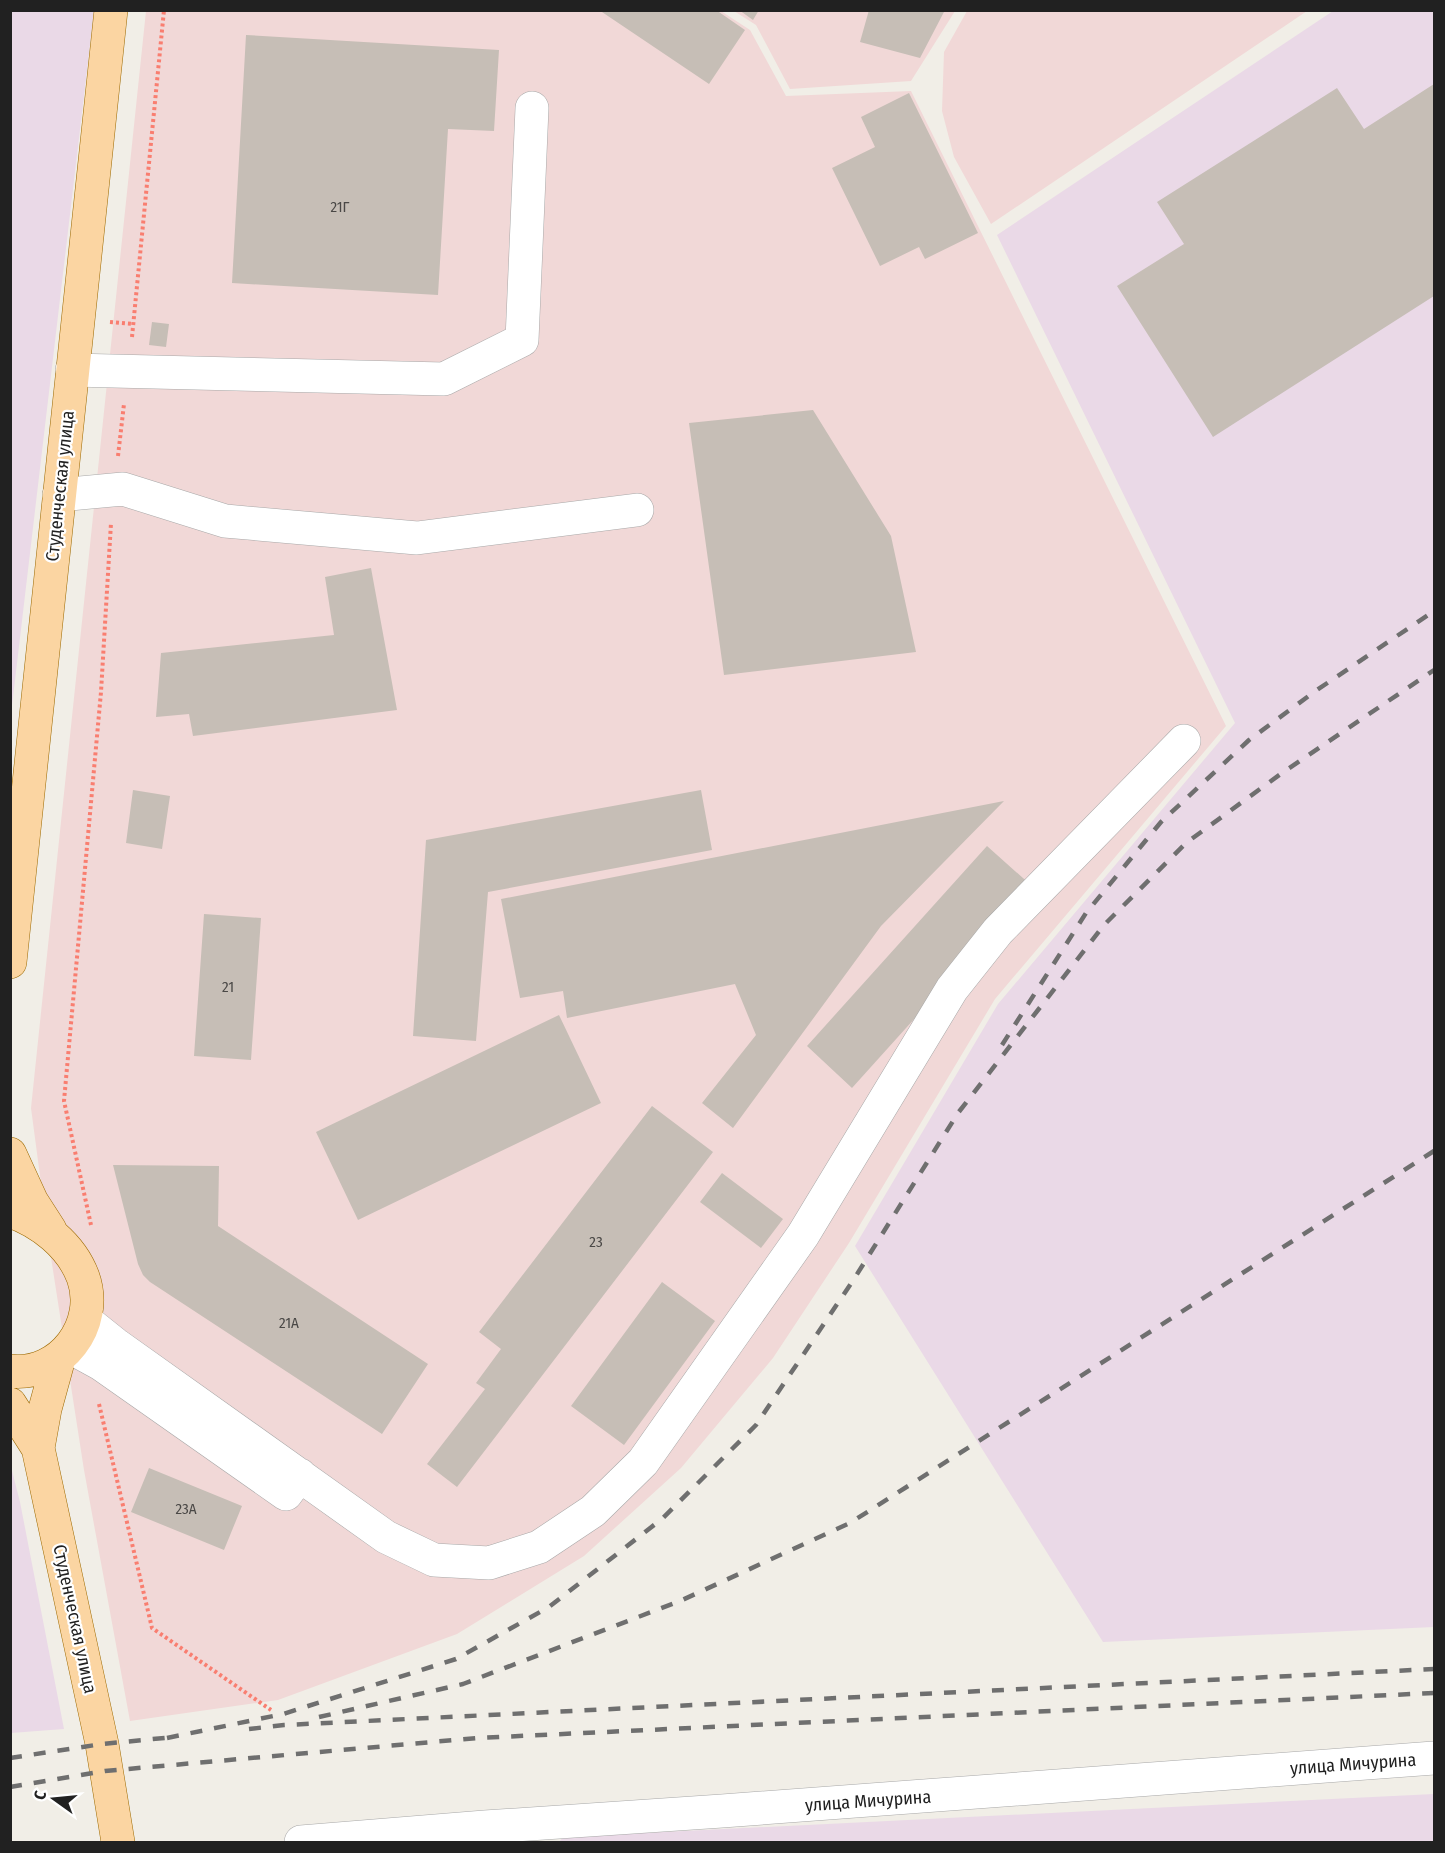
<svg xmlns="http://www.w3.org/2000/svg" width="1445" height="1853" font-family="'Fira Sans Condensed',sans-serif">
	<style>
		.commercial { fill: #f1d8d7 }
		.industrial { fill: #ead9e7 }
		.building { fill: #c6beb6 }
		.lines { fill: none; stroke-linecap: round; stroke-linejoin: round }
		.minor-casing { stroke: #a8a8a8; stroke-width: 34 }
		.major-casing { stroke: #9c6901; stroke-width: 34 }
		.path { stroke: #f97e70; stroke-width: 4; stroke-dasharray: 3 3; stroke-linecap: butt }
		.minor { stroke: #fff; stroke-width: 33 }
		.major { stroke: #fbd5a2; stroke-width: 33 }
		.rail { stroke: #6f6f6f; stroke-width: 4.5; stroke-dasharray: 12 12; stroke-linecap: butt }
		.labels { text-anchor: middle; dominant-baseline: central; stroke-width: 4.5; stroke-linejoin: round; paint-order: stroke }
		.number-label { font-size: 15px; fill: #4a4846 }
		.street-label { font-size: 18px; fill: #212121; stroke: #fff }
	</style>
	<rect width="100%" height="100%" fill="#f1eee7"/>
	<path class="commercial" d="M146,11H721L750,30L786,96L911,91L1226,726L995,999L849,1243L773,1358L681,1468L584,1556L457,1634L278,1700L130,1721L84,1470L50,1251L31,1108Z
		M734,11H955L911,81L790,89L756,25Z
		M967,11V10L1307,11L991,224L954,157L942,111L944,52Z"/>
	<path class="industrial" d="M11,10L94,11L11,714L10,11Z
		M1333,11H1434V1627L1103,1642L855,1246L998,1004L1235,723L997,235Z
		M10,1463L20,1502L64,1729L11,1733Z
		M1434,1794V1842H559L563,1837Z"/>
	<path class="building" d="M599,10H716L745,30L709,84Z
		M739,10H759L753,20Z
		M869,10H945L920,58L860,42Z
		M246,35L499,50L494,131L448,129L438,295L232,283Z
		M1434,84V296L1213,437L1117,286L1184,244L1157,202L1337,88L1364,129Z
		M909,93L978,233L925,259L919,247L880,266L832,168L875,147L861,117Z
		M152,322L169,324L166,347L149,345Z
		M813,410L891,536L916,652L724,675L689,423Z
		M371,568L397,710L193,736L189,714L156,717L161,653L334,635L325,577Z
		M133,790L170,796L162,849L126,843Z
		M701,790L712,850L488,892L476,1041L413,1036L426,840Z
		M1004,801L881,926L733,1128L702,1103L756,1035L735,984L567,1018L563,991L520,998L501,899Z
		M987,846L1033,887L852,1088L807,1046Z
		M204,914L261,918L251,1060L194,1056Z
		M559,1015L601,1103L358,1220L316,1132Z
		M652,1106L713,1152L457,1487L427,1464L485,1389L476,1383L501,1349L479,1332Z
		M113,1165L219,1166L218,1226L428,1364L382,1434L150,1282L143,1275L138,1264Z
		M722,1173L783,1219L761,1248L700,1202Z
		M662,1282L715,1321L624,1445L571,1406Z
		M149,1468L242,1506L224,1550L131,1512Z"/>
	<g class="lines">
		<g class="minor-casing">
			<path id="minor" d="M72,370L444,379L522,340L532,108
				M59,495L123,489L225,521L417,538L637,510
				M85,1320L115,1344L386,1537L434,1560L489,1563L539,1547L593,1511L643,1462L803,1235L952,989L998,931L1184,741
				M70,1347L101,1364L286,1494L300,1475
				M301,1842L485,1827L722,1811L1434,1758"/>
		</g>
		<g class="major-casing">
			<path id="major" d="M10,962L111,10
				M10,1154L32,1202L50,1230
				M10,1211C41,1222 71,1245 83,1277C100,1324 61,1377 10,1371
				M10,1404L38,1448L102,1744L118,1842
				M38,1448L45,1409L59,1358"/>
		</g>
		<path class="path" d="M110,322L133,324
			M132,337L164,10
			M118,456L124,404
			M91,1225L64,1101L101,692L111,523
			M99,1404L152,1628L271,1710"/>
		<use href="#minor" class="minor"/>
		<use href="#major" class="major"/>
		<path class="rail" d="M1002,1045L1086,913L1161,822L1249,740L1314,692L1434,611
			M319,1717L463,1684L680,1601L850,1523L1434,1151
			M249,1729L284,1725L1434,1669
			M167,1738L283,1714L456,1659L549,1607L663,1518L756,1425L854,1279L958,1113L1104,925L1186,843L1282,773L1434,670
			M10,1758L102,1744L174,1737
			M10,1787L105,1771L477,1738L1434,1693"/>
	</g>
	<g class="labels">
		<g class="number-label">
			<text x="340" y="207">21Г</text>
			<text x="228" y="987">21</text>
			<text x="596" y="1242">23</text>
			<text x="289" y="1323">21А</text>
			<text x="186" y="1509">23А</text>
		</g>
		<g class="street-label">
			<text transform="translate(60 486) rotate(-84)">Студенческая улица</text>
			<text transform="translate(75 1619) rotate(78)">Студенческая улица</text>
			<text transform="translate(1353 1764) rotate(-4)">улица Мичурина</text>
			<text transform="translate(868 1801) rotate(-4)">улица Мичурина</text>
		</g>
	</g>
	<rect width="1445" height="1853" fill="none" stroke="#212121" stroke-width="24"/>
	<g transform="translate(54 1799) rotate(285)" stroke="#ffffff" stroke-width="4.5" paint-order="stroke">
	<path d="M0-4.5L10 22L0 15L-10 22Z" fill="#212121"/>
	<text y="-9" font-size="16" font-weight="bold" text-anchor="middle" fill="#212121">С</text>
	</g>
</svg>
